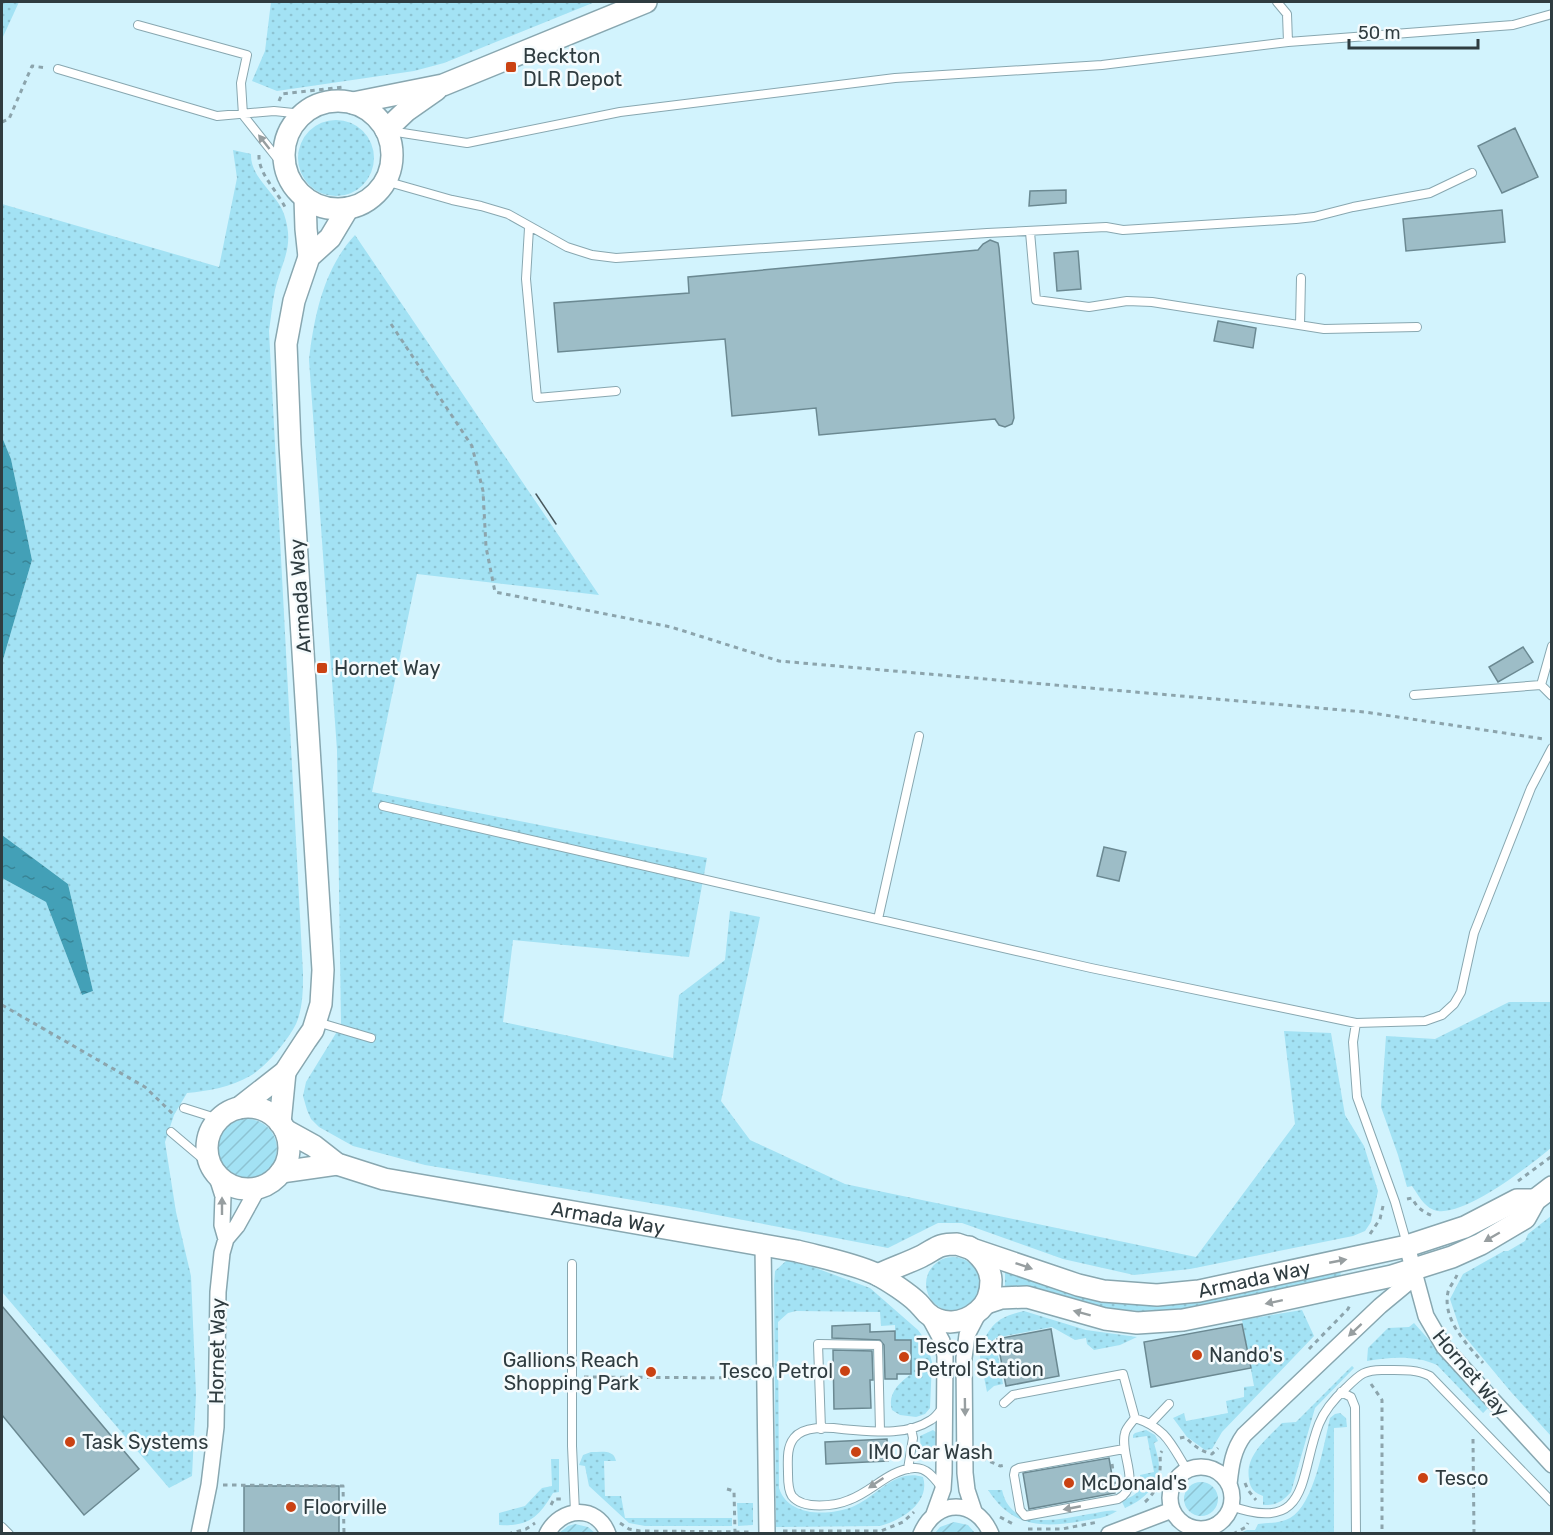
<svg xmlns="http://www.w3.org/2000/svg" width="1553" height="1535" font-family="Rubik,sans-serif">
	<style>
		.grass { fill: url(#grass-dots) }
		.garden { fill: url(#garden-furrows) }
		.water { fill: url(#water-ripples) }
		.building { fill: #9dbdc7; stroke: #6b8992; stroke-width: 1.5 }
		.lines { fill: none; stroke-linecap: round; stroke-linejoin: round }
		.lane-casing { stroke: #88a7b0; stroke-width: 10 }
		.street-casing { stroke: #88a7b0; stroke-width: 18 }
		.secondary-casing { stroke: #88a7b0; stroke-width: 24 }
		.path { stroke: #8ca4ac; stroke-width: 3; stroke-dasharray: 4.5 4.5; stroke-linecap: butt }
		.lane { stroke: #fff; stroke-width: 8 }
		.street { stroke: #fff; stroke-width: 15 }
		.secondary { stroke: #fff; stroke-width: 21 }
		.tram { stroke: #48585d; stroke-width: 1.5 }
		.oneway { fill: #979ea0 }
		.poi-dot { fill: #ca4213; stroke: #f5fbfd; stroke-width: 2 }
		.labels { text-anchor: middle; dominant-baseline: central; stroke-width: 5; stroke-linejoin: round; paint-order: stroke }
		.poi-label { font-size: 20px; fill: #2f3c40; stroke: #f5fbfd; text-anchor: start }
		.street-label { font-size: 20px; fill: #2f3c40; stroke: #f5fbfd }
	</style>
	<defs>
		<pattern id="grass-dots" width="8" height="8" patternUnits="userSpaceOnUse" patternTransform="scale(1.5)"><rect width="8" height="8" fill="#a3e2f4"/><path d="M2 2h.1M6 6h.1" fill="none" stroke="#8dc3d2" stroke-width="1.8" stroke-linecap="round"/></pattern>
		<pattern id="garden-furrows" width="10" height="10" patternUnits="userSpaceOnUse" patternTransform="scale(1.5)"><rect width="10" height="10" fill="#a3e2f4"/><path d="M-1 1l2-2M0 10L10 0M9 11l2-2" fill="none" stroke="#8dc3d2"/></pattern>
		<pattern id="water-ripples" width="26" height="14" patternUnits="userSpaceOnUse" patternTransform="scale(1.5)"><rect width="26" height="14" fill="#43a0b7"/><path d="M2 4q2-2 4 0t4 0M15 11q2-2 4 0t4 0" fill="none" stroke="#388496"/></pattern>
	</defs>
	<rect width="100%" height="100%" fill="#d2f3fd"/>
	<path class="grass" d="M2,2H19L2,39Z
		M271,2H595L444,63L414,71L277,91L252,81L265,51Z
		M298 158a38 38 0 1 1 76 0a38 38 0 1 1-76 0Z
		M233,150L251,154C250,178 277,193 284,214C295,247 282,260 275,290C272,304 271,318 269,331L303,973C303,990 303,1008 296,1024C288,1040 266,1067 250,1076C231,1087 208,1091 187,1093L174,1115L165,1142L176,1212L191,1276L196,1394L192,1476L169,1488L2,1292V878L46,902L82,995L93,991L68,884L2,835V663L32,560L11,459L2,437V204L219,267L237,178Z
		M355,235L599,595L417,574L372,792L707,858L689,957L513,940L503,1022L673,1058L679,995L725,960L730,911L760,917L721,1101L750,1140L845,1184L1196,1257L1295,1124L1284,1031L1331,1033L1345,1115L1364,1146L1378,1191L1371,1222L1365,1231L1353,1236L1190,1269L1134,1275L1063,1259L962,1223H938L888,1248L686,1209L425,1165L353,1146L319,1127L311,1119L307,1110L303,1096L306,1082L341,1025L337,750L309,360C314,316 324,268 355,235Z
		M1509,1002H1551V1148C1529,1166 1467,1215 1438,1211C1425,1209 1419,1196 1412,1186L1407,1187L1398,1155L1381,1107L1386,1036L1435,1039Z
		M1551,1216V1436L1511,1392L1461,1332L1450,1299L1463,1274L1504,1251H1508L1525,1241L1528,1234Z
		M926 1284a27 27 0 1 1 54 0a27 27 0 1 1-54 0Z
		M787,1260L813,1267L870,1288L918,1330L926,1341L932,1362L930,1408L925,1414L916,1417L900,1415L892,1410C887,1394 899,1383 911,1374V1340H895V1325L881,1326L880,1312L796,1311L788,1313L778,1322L779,1488C788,1517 828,1516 852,1507C876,1498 894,1468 923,1477C931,1503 900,1521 880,1526L776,1527L774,1285L775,1271Z
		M1340,1269L1341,1277L1188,1310L1140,1311L1101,1308L1028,1286L1005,1289V1270L1097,1299L1153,1305Z
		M1302,1310L1314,1336L1222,1432L1212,1449L1205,1450L1187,1437L1173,1418L1184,1413L1186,1421L1228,1413L1226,1401L1244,1397V1387L1254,1386L1242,1320Z
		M1024,1311L1086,1330L1137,1337L1120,1345L1094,1350L1087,1344L1086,1338L1075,1340L1052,1327L995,1338V1341L982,1344C992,1322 1001,1316 1024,1311Z
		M1414,1323L1489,1407L1483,1413L1437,1365C1416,1355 1389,1357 1367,1361L1368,1348L1388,1328L1409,1327Z
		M996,1345L1003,1384L994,1386L987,1392L980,1357V1349Z
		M1352,1366L1354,1368L1315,1408L1291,1492C1282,1502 1277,1505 1263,1505V1496C1255,1493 1250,1489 1249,1479C1245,1455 1267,1439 1282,1423L1296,1422Z
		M1340,1413L1346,1418L1347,1427L1334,1428V1533H1240L1247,1530H1255L1258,1524C1269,1523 1281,1523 1290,1518C1314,1505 1324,1444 1330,1418L1335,1414Z
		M933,1430L937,1433L936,1455L932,1456L921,1454L920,1436Z
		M1146,1430L1155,1435L1158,1441L1154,1443C1156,1450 1159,1460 1159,1467C1158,1487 1142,1501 1125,1508L1121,1500C1136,1497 1142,1491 1140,1475L1154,1472L1147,1436L1133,1438V1435L1135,1433Z
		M591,1452C601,1452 614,1449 616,1461H604L605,1496H621L625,1518H732V1526H645L629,1523L589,1486L585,1466L579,1465L583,1455Z
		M551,1459H559V1492L553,1493C539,1517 528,1527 499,1525V1513L525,1506L542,1488L552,1486Z
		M988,1490H1002C1011,1531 1057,1520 1089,1514C1098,1513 1109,1509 1117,1511C1107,1518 1094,1519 1082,1521C1041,1528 1012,1527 988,1490Z
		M737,1503H753V1525L738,1526Z"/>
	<path class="garden" d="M217 1149a30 30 0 1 1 60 0a30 30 0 1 1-60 0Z
		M1184 1499a17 17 0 1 1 34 0a17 17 0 1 1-34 0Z
		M954,1522L968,1525L975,1533H935L940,1527Z
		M575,1524L588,1527L595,1533H559L568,1526Z"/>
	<path class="water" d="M2,437L11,459L32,560L2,663Z
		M2,835L68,884L93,991L82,995L46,902L2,878Z"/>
	<path class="building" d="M1515,128L1538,177L1502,193L1478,146Z
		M1066,190V203L1029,206L1030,191Z
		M1502,210L1505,242L1406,251L1403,219Z
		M990,240L998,243L999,248L1014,418L1012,424L1005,427L999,425L995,419L819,435L816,408L732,416L725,339L558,352L554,303L689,293L688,277L978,250L983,244Z
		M1078,251L1081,289L1057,291L1054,253Z
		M1218,321L1256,328L1253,348L1214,341Z
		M1523,647L1533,662L1498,682L1489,667Z
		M1104,847L1126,852L1119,881L1097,876Z
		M2,1306L139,1469L84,1515L2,1415Z
		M870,1324V1332L895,1331V1340H911V1374H897V1379H885L884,1345L880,1340L832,1338V1326Z
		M1242,1324L1251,1368L1151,1387L1144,1342Z
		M1051,1329L1059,1376L1006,1386L997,1339Z
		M833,1350L872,1351L873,1380H870L871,1408L834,1409Z
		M887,1439L888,1461L826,1464L825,1442Z
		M1109,1458L1115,1493L1029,1509L1023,1473Z
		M244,1486H339V1533H244Z"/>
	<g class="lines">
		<g class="lane-casing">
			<path id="lane" d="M1277,2L1287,14L1288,42
				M138,25L247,55L241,83L243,115L285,168
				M58,69L217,116L274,111L303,114
				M390,131L467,143L620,112L895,78L1102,65L1288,42L1513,25L1552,14
				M385,181L452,200L481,206L508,214L567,247L592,255L616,258L987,233L1106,227L1123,230L1296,219L1314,217L1353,207L1430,193L1472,173
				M529,228L526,279L537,398L616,391
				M1030,232L1036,300L1089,307L1127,301L1152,302L1324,329L1417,327
				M1300,325L1301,278
				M1552,646L1541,685L1552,696
				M1414,695L1541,685
				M383,806L1091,968L1356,1023L1425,1021L1442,1015L1454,1004L1461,992L1474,933L1531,788L1552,748
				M878,919L919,736
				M317,1022L371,1038
				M1356,1023L1353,1042L1357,1097L1395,1202L1407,1244
				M184,1108L219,1119
				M171,1132L210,1165
				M572,1264V1446L575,1512
				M1341,1392L1351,1397L1355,1407L1356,1534
				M1004,1403L1013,1395L1123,1374L1135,1418C1166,1428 1171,1444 1187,1470
				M1151,1423L1169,1404
				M821,1429L818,1344L878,1345L880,1431
				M1124,1449L1019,1468L1015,1470L1014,1475L1020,1510L1025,1516L1118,1499C1143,1486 1119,1454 1125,1433C1126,1428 1132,1422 1135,1418
				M908,1469L913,1438L911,1428
				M942,1488C935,1479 927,1467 914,1468C888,1470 872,1492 849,1500C835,1506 803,1510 792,1496C788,1490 788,1481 788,1474C788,1462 786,1448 794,1438C803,1426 828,1427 842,1429C870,1431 905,1437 931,1420C936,1417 940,1411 943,1407
				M1231,1506C1311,1535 1299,1474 1319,1424C1325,1409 1335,1398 1346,1388C1360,1374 1365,1369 1386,1370C1401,1370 1416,1369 1430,1376L1552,1502
				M2,1527L9,1534"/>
		</g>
		<g class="street-casing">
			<path id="street" d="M216,1174L223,1196L222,1225L226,1239
				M763,1245L767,1534
				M1407,1246L1426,1316L1444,1347L1552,1465
				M928,1315L942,1341L945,1356L944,1473L943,1489L934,1514
				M1170 1498a31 31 0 1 1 62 0a31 31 0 1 1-62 0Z
				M1229,1484C1231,1465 1233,1450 1244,1435L1380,1306L1415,1277
				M974,1511L967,1490L965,1473L964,1358L967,1335L980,1310
				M199,1534L209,1485L216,1427L218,1292L222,1253L226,1239L237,1226L258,1188
				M547,1534C560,1507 597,1504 608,1534
				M921,1534C936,1498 976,1498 991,1534
				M1109,1534L1172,1510"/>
		</g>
		<g class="secondary-casing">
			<g id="secondary">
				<circle cx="338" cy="155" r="54"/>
				<path d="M353,103L443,85L646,2"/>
				<path d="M386,130L406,111L436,90"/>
				<path d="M305,198L306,229L309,257"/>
				<circle cx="248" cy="1148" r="41"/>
				<path d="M239,1108L285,1072L306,1040L313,1030L321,1004L323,970L290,445L286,344L294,301L309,257L330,238L348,208"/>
				<path d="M280,1123L285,1072"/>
				<path id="s1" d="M285,1130L314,1146L337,1164L384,1179L797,1251C824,1258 852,1263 876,1274C888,1280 909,1294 918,1303C921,1306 924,1310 927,1313C941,1326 963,1324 977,1312C987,1305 991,1292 991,1280C990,1265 980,1255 969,1247"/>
				<path d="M281,1172L337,1164"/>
				<path id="s2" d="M878,1275C892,1268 908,1263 922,1256C937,1248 938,1244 957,1244L1078,1285L1103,1291L1157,1295L1199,1291L1407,1246L1465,1227L1517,1200H1535"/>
				<path d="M986,1303L1001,1298L1027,1297L1105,1319L1137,1323L1183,1320L1258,1305L1392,1276L1452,1257L1481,1244L1525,1218L1535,1200L1552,1187"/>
			</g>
		</g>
		<path class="path" d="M279,101L282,94L343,87
			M2,122L9,119L32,66L47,68
			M259,155C258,173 277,191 285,207
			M391,324L472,446L483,491L486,547L495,592L671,627L779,661L1365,712L1544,739
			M2,1005L145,1087L174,1115
			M1518,1181L1552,1156
			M1407,1199L1412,1198C1417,1208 1423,1212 1433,1216
			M1370,1234L1380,1219L1383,1206
			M1457,1275C1455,1280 1450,1286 1448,1292C1442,1320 1467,1344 1483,1363
			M1309,1349L1348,1309L1351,1303
			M584,1377L751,1378
			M1371,1384L1382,1400V1534
			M1180,1438L1185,1437C1193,1445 1200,1451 1212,1454L1218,1448
			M1473,1439L1474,1534
			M982,1458L1000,1466L1005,1465
			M1112,1464L1115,1484
			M1245,1483L1248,1490L1256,1500
			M223,1485L343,1486L344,1534
			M727,1489L734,1491L735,1532
			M1145,1502C1160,1489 1161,1472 1160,1454L1162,1451
			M551,1505L554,1499H562
			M1000,1517L1015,1525
			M620,1523L629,1529L640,1531L752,1532
			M1028,1529H1062L1098,1522
			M783,1531H881L903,1522L914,1512
			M508,1534L526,1529L535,1523
			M1233,1534L1246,1527L1248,1523"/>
		<use href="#lane" class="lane"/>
		<use href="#street" class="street"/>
		<use href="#secondary" class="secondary"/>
		<path class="tram" d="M536,494L556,524"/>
	</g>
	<defs><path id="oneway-solid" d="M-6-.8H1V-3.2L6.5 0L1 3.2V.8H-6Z" transform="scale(1.5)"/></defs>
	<g class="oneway">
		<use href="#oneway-solid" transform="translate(264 142) rotate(-128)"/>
		<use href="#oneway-solid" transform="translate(222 1206) rotate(-90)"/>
		<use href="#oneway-solid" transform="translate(1492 1237) rotate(150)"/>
		<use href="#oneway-solid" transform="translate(1338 1261) rotate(-11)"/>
		<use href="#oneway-solid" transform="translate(1024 1266) rotate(19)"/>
		<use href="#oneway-solid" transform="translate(1274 1302) rotate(168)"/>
		<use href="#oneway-solid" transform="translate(1082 1313) rotate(-165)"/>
		<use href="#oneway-solid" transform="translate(1355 1330) rotate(137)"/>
		<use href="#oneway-solid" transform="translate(965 1407) rotate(89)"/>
		<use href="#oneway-solid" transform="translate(876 1483) rotate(146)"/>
		<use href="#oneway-solid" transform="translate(1072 1508) rotate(169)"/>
	</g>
	<g class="poi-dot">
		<rect x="505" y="61" width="12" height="12" rx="3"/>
		<rect x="316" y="662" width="12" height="12" rx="3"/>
		<circle cx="1197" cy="1355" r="6"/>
		<circle cx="904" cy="1357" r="6"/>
		<circle cx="845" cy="1371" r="6"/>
		<circle cx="651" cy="1372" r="6"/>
		<circle cx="70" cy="1442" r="6"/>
		<circle cx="856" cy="1452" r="6"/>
		<circle cx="1423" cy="1478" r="6"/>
		<circle cx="1069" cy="1483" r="6"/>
		<circle cx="291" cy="1507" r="6"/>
	</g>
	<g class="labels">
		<g class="poi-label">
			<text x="523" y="56">Beckton<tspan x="523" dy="23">DLR Depot</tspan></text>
			<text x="334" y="668">Hornet Way</text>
			<text x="916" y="1346">Tesco Extra<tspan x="916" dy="23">Petrol Station</tspan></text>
			<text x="1209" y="1355">Nando's</text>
			<text x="639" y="1360" text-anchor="end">Gallions Reach<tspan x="639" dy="23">Shopping Park</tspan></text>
			<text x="833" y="1371" text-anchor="end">Tesco Petrol</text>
			<text x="82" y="1442">Task Systems</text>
			<text x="868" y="1452">IMO Car Wash</text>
			<text x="1435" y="1478">Tesco</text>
			<text x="1081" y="1483">McDonald's</text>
			<text x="303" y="1507">Floorville</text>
		</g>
		<g class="street-label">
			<text transform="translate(300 596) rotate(-94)">Armada Way</text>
			<text stroke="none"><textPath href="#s1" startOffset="339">Armada Way</textPath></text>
			<text stroke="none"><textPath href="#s2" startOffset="392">Armada Way</textPath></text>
			<text transform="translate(217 1351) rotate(-89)">Hornet Way</text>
			<text transform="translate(1471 1373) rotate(50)">Hornet Way</text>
		</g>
	</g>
	<rect width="1553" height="1535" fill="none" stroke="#2f3c40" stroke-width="6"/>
	<path d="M1349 39v9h129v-9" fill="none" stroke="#2f3c40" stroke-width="3"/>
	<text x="1358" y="39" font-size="18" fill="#2f3c40" stroke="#f5fbfd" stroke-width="4.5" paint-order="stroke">50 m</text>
</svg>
